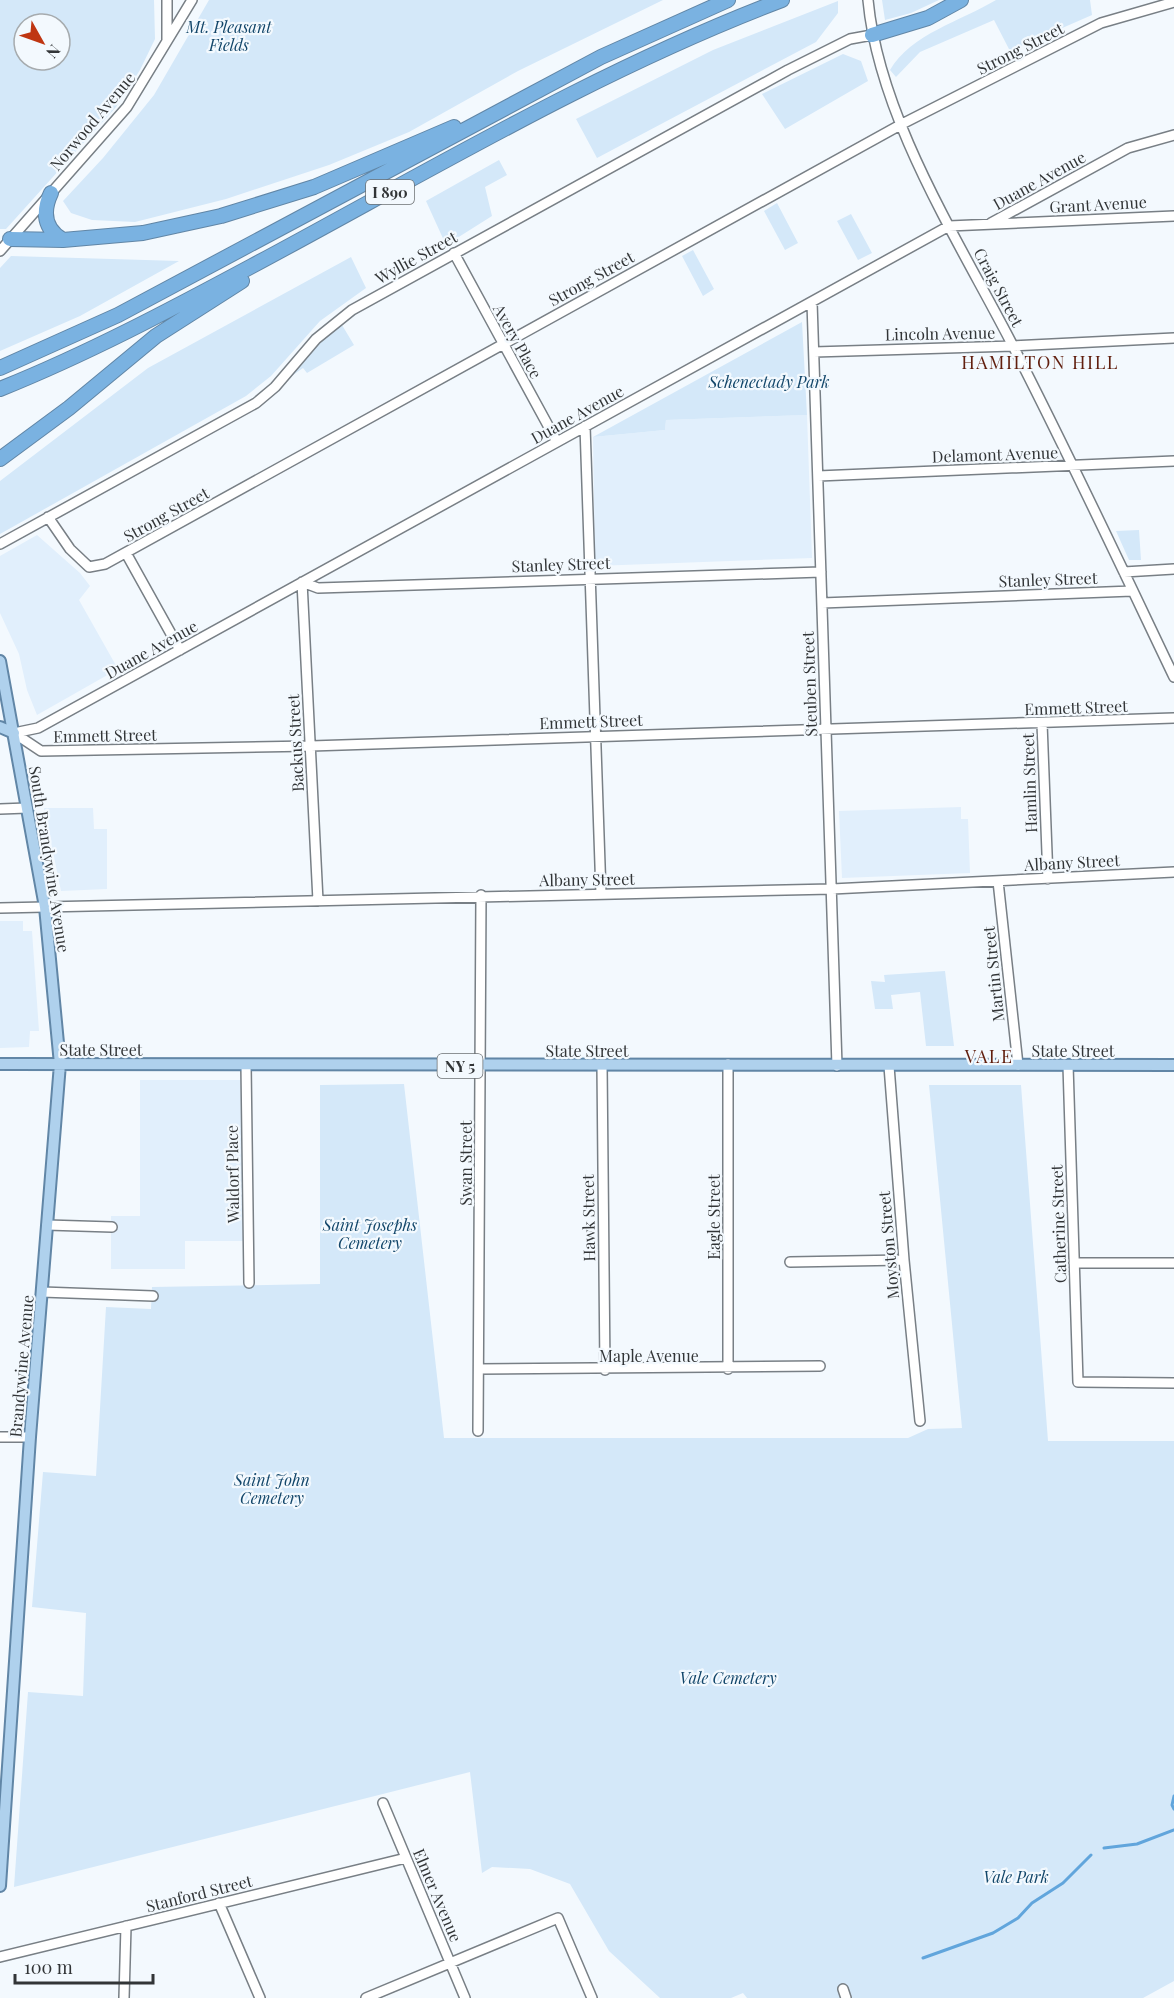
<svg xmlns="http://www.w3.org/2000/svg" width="1174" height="1998" font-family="'Playfair Display',serif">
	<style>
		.built { fill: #e1effc }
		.green { fill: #d4e8f9; fill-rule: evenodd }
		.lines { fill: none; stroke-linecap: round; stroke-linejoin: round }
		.stream { stroke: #61a5dc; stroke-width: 3 }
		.minor-casing { stroke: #787f85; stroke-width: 12 }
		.major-casing { stroke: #6186a6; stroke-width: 14 }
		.highway-casing { stroke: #6186a6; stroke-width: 16 }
		.minor { stroke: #fff; stroke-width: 9 }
		.major { stroke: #afd1ed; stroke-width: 10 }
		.highway { stroke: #7ab2e1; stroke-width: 14 }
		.labels { text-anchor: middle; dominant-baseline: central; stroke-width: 4.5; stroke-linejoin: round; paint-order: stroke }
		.shield { fill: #f3f9fe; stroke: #6c7073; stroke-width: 1.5 }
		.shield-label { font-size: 15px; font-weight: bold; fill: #323537 }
		.park-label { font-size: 16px; font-style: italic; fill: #12466a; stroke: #f3f9fe }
		.street-label { font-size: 16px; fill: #323537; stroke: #f3f9fe }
		.neighbourhood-label { font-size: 18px; letter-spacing: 1.5px; fill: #611f0f; stroke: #f3f9fe }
	</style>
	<rect width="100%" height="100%" fill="#f3f9fe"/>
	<path class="built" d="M807,415L812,558L595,566L593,437L665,430L666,420Z
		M37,535L80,573L90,586L79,600L118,669L37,715L27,690L19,654L0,613V556Z
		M961,807V819H968L970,873L842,878L839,811Z
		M44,808H93L94,829H107V889L61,891Z
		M0,921H23V931H32L39,1031H30L29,1047L0,1048Z
		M140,1080H243V1241H185V1269H111V1216H140Z"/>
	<path class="green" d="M0,0H154L155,39L140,70L116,107L6,229H0ZM24,24H60V60H24Z
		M209,0H663L518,71L409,132L329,165L226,199L135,222L92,220L71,213L63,201L103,158L154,95Z
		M882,0H939L911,13L885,20Z
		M996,0H1090L1092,15L1010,51L994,20L920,52L896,77L890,70C911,34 961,21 996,0Z
		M838,1V13L816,42L597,158L576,119L713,50Z
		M843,54L861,61L868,81L785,129L762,94Z
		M499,160L507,175L485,187L492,216L446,245L426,201Z
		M777,203L798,243L785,250L764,211Z
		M851,214L872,253L858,260L837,221Z
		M693,250L714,289L703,296L682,256Z
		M11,256L179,261L80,316L0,351V268Z
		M351,257L366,288L320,321L271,376L246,396L0,534V481L148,368Z
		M802,322L807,415L666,420L665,430L593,437Z
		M342,325L354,345L307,373L303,368L286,380L324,338Z
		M1139,530L1141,560H1129L1116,531Z
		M945,971L954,1046H926L920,992L891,995L893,1009H875L871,981L885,982L884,975Z
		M404,1084L444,1438H908L928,1429L962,1428L929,1085H1021L1048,1441H1174V1981L1143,1998H747L743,1993L731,1998H660L609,1951L570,1884L530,1869L492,1867L482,1873L470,1772L14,1887L28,1692L83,1696L86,1613L32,1607L43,1472L96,1476L106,1307L151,1309L152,1287L320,1284V1085Z"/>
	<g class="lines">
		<path class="stream" d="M1174,1796L1172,1805L1174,1809
			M1104,1848L1137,1844L1174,1830
			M923,1958L993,1933L1018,1918L1032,1903L1063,1883L1091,1855"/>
		<g class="minor-casing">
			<path id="minor" d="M868,0C879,118 959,241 1013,346C1069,455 1121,566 1174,677
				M167,41V0
				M991,223L1128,148L1174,135
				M0,251L127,107L192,0
				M454,253L557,442
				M812,302L837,1066
				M814,352L1013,346L1174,338
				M585,426L601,894
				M818,476L1174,461
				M48,517L70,549L89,567L105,564L902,124L1101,23L1174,2
				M0,544L256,403L275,387L316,339L352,310L788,70L850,39L872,35
				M126,553L180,650
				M1124,572L1174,569
				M822,603L1132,591
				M1042,723L1048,879
				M14,733L38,728L949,226L1174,216
				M14,733L41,751L311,746L1174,718
				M0,809L27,808
				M998,881L1018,1065
				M318,901L302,582L318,588L821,572
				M0,908L832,889L1174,872
				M246,1065L249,1283
				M602,1065L605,1370
				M1068,1065L1078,1382L1174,1383
				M889,1066L904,1260L920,1421
				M47,1225L112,1227
				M790,1262L904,1260
				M1074,1263H1174
				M42,1292L153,1296
				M479,1369L820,1366
				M728,1369V1064
				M478,1431L481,895
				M0,1437H30
				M383,1803L465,1998
				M219,1903L260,1998
				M0,1957L406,1858
				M843,1989L846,1998
				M124,1998L126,1926
				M366,1998L558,1918L592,1998"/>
		</g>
		<g class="major-casing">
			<path id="major" d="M0,661L45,907L60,1064L30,1437L0,1886
				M0,727L14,733
				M0,1064L1174,1065"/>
		</g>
		<g class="highway-casing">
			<path id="highway" d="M872,35L928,18L961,0
				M51,193C42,212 44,229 63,240
				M10,239L63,240L143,233L221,216L314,187L454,127
				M0,368L118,315L601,57L728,0
				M0,389C87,354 170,310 252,266C426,173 597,70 782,0
				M0,459L69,408L156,336L242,281"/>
		</g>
		<use href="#minor" class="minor"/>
		<use href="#major" class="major"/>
		<use href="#highway" class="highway"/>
	</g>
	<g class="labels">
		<g class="shield">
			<rect x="366" y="180" width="48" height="24" rx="4.5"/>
			<rect x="437.5" y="1054" width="45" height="24" rx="4.5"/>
		</g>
		<g class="shield-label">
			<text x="390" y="192">I 890</text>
			<text x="460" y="1066">NY 5</text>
		</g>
		<g class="park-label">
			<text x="229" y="26">Mt. Pleasant<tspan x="229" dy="18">Fields</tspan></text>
			<text x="769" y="381">Schenectady Park</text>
			<text x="370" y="1224">Saint Josephs<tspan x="370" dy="18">Cemetery</tspan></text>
			<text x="272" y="1479">Saint John<tspan x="272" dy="18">Cemetery</tspan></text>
			<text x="728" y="1677">Vale Cemetery</text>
			<text x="1016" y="1876">Vale Park</text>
		</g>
		<g class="street-label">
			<text transform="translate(1020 48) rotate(-27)">Strong Street</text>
			<text transform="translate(92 121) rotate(-50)">Norwood Avenue</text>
			<text transform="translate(1039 180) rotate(-29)">Duane Avenue</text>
			<text transform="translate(1098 204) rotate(-3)">Grant Avenue</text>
			<text transform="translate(416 257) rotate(-29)">Wyllie Street</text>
			<text transform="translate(591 278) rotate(-29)">Strong Street</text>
			<text transform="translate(999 287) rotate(62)">Craig Street</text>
			<text transform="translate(940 333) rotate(-1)">Lincoln Avenue</text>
			<text transform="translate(518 341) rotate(61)">Avery Place</text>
			<text transform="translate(577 414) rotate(-29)">Duane Avenue</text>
			<text transform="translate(995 454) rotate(-2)">Delamont Avenue</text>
			<text transform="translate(166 514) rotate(-29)">Strong Street</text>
			<text transform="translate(561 564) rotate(-2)">Stanley Street</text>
			<text transform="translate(1048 579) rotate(-2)">Stanley Street</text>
			<text transform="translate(151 649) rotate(-29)">Duane Avenue</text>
			<text transform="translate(809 684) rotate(-92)">Steuben Street</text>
			<text transform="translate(1076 707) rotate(-2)">Emmett Street</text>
			<text transform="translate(591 721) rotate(-2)">Emmett Street</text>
			<text transform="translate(105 735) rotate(-1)">Emmett Street</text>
			<text transform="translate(295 743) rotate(-93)">Backus Street</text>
			<text transform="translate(1029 783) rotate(-92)">Hamlin Street</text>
			<text transform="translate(50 859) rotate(81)">South Brandywine Avenue</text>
			<text transform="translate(1072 862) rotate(-3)">Albany Street</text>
			<text transform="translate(587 879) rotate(-1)">Albany Street</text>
			<text transform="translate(993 974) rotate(-96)">Martin Street</text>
			<text x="101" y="1049">State Street</text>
			<text x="587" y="1050">State Street</text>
			<text x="1073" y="1050">State Street</text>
			<text transform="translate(465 1163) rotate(-90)">Swan Street</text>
			<text transform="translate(232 1174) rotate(-91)">Waldorf Place</text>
			<text transform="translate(713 1217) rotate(-90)">Eagle Street</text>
			<text transform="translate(588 1218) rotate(-91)">Hawk Street</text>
			<text transform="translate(1058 1224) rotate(-92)">Catherine Street</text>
			<text transform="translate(888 1245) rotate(-95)">Moyston Street</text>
			<text x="649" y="1355">Maple Avenue</text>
			<text transform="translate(21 1366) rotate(-85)">Brandywine Avenue</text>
			<text transform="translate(199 1893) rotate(-14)">Stanford Street</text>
			<text transform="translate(438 1895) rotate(67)">Elmer Avenue</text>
		</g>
		<g class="neighbourhood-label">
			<text x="1040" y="362">HAMILTON HILL</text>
			<text x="989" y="1056">VALE</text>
		</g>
	</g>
	<g transform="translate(42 42) rotate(130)"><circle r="28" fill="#f3f9fe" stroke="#a6abae" stroke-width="1.5"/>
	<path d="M0-4.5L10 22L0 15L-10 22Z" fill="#bf3612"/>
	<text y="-9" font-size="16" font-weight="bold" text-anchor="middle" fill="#323537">N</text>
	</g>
	<path d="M15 1974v9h138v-9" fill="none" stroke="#323537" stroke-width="3"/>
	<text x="24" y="1974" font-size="18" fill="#323537" stroke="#f3f9fe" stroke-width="4.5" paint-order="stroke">100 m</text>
</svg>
